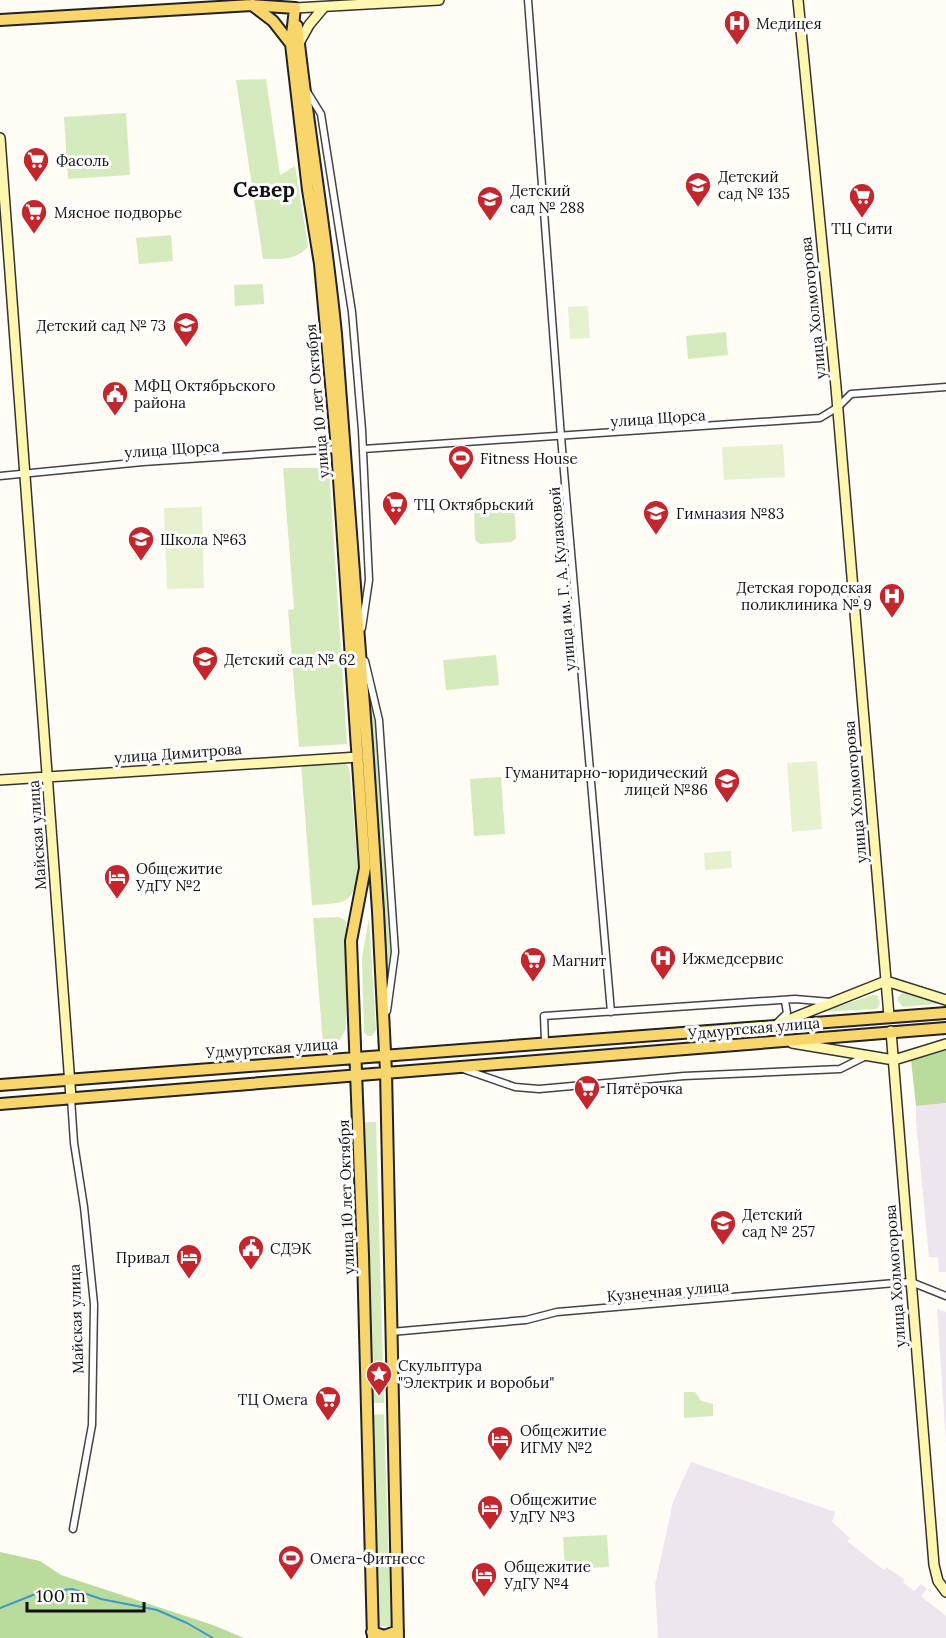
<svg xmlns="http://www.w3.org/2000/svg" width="946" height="1638" font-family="Lora,serif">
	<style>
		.industrial { fill: #eee6ef }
		.green { fill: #d5ebbd }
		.forest { fill: #b9dc9c }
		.pitch { fill: #e6f2cf }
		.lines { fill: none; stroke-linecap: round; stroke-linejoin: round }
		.stream { stroke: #3f96cf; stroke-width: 2 }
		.street-casing { stroke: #444; stroke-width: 9 }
		.secondary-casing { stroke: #333; stroke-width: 12 }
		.primary-casing { stroke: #222; stroke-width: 14 }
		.street { stroke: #fff; stroke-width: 6 }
		.secondary { stroke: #fff6b0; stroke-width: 9 }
		.primary { stroke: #f9d66b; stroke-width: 10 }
		.labels { text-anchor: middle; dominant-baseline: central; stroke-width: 6; stroke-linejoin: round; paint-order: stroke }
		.poi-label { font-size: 15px; fill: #111; stroke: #fff; text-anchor: start }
		.street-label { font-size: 15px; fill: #111; stroke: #fff }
		.district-label { font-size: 21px; font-weight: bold; fill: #111; stroke: #fff }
	</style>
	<rect width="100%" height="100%" fill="#fffdf5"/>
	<path class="industrial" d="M946,1103V1272H939L938,1257H929L916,1122V1106Z
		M937,1309L946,1312V1443Z
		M691,1462L835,1512L832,1522L850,1538L847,1541L884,1570L886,1567L905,1580L903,1582L914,1591L921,1584L927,1589L921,1596L946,1616V1638H658L655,1585L673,1502Z"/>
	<path class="green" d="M266,79L280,175L295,166L308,246C298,261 279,259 263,259L236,80Z
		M126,113L130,175L68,179L64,117Z
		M171,235L173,261L139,264L136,238Z
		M263,284L264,304L235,306L234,285Z
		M726,332L728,355L688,359L686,336Z
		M283,468H329L347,744L299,747L288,610L294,609Z
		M511,500L514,503L516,538L512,542L480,544L475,540L474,505L478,501Z
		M496,655L499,685L446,690L443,660Z
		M367,682L375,724L393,957L387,982Z
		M343,761L348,766L350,775L358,871C354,906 343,903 312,905L301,764Z
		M501,777L505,834L474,836L470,779Z
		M339,917L346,921V1029L339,1041L323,1044L313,918Z
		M369,918L376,1030L372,1036H367L364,1032L362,958Z
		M903,992L946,1003L903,1007L898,1001V997Z
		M873,995H877L880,1002L878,1008L875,1009L821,1012Z
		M364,1122H376L384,1403H373Z
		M684,1392H695L701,1401L713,1404V1416L684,1418Z
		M384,1414L391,1626H379L373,1415Z
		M607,1535L609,1567L565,1569L563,1537Z"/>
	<path class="forest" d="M946,1050V1103L916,1106L911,1060Z
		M0,1552L40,1561L61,1575L213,1625L244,1638H0Z"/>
	<path class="pitch" d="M588,306L590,338L570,339L568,307Z
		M783,444L785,477L724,480L722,447Z
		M202,507L204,588L167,589L164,508Z
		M134,529H146L147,559H135Z
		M817,761L822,829L792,832L787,763Z
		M731,851L732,868L705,870L704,853Z"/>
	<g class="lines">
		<path class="stream" d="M0,1608L38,1593L72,1589L101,1599L157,1610L187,1623L213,1638"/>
		<g class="street-casing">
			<path id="street" d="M528,0L561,437L611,1012
				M308,93L321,114L352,312L362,430L369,580L362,628
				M363,449L820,418L838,407L851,394L946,387
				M0,476L143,462L337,449
				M365,661L379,720L395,952L387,1011
				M777,1023L787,1013L785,1001
				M545,1042L544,1016L795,999L831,1002
				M463,1069L515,1087L539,1089L684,1076L840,1069L866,1056
				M71,1098L74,1143L84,1207L94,1304L92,1425L73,1529
				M391,1332L526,1320L557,1312L895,1283L911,1282L946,1296"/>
		</g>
		<g class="secondary-casing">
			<path id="secondary" d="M798,0L836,387L889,1016
				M295,8L439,0
				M299,43L309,25L324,7
				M0,138L71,1098
				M0,780L358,757
				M778,1024L886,981L946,1000
				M891,1031L934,1565L938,1581L946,1592
				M792,1043L894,1060L946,1044"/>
		</g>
		<g class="primary-casing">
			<path id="primary" d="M252,5L273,21L291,44
				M295,8L291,44L308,190L320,264L337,449L365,868L351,941L363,1255L373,1638
				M0,20L252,5L295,8
				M297,26C308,129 326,231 336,334L367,745L378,911L386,1072L398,1638
				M0,1085L946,1013
				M0,1104L946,1028
				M372,1632L384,1636L398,1631"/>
		</g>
		<use href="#street" class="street"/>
		<use href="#secondary" class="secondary"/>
		<use href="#primary" class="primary"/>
	</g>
	<defs>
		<g id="hospital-pin" transform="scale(1.35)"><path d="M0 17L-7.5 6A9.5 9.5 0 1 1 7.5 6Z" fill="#c4262e" stroke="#fff"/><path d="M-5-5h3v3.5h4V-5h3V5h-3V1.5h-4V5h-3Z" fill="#fff"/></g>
		<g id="supermarket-pin" transform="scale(1.35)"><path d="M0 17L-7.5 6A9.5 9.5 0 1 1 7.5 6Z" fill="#c4262e" stroke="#fff"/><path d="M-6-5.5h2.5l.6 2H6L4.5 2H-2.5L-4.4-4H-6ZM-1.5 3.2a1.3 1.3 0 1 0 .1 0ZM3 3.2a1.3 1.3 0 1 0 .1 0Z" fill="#fff"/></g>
		<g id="school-pin" transform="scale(1.35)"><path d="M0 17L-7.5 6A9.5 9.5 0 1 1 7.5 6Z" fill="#c4262e" stroke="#fff"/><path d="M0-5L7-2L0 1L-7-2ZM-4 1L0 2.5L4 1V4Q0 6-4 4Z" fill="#fff"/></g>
		<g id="civic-pin" transform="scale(1.35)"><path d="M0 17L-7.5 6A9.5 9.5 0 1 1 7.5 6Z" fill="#c4262e" stroke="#fff"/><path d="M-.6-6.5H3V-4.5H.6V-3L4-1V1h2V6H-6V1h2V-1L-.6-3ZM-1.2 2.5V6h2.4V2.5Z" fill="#fff"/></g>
		<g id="stadium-pin" transform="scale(1.35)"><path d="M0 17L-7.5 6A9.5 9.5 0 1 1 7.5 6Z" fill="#c4262e" stroke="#fff"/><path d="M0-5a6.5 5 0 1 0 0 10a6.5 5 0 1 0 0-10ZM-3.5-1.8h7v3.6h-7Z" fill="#fff"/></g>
		<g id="hotel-pin" transform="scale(1.35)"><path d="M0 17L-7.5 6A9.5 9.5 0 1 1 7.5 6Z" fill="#c4262e" stroke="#fff"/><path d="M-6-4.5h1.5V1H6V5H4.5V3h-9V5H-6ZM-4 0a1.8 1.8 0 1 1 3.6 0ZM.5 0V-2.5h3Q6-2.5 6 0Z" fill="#fff"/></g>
		<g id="sight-pin" transform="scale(1.35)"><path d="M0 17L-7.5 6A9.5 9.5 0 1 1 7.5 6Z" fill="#c4262e" stroke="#fff"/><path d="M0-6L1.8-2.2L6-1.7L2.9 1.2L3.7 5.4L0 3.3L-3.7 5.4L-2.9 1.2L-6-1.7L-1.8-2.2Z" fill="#fff"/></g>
	</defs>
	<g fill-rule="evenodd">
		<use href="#hospital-pin" x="737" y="23"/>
		<use href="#supermarket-pin" x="36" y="160"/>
		<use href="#school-pin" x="698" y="185"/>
		<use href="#supermarket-pin" x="862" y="196"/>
		<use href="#school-pin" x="490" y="199"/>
		<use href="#supermarket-pin" x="34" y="212"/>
		<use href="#school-pin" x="186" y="325"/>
		<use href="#civic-pin" x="115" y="394"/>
		<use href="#stadium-pin" x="461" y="458"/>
		<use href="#supermarket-pin" x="395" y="504"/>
		<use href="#school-pin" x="656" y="513"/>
		<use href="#school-pin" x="141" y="539"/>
		<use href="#hospital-pin" x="892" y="596"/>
		<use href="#school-pin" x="205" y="659"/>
		<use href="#school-pin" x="727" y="781"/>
		<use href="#hotel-pin" x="117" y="877"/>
		<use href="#hospital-pin" x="663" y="958"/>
		<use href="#supermarket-pin" x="533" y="960"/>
		<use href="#supermarket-pin" x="587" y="1088"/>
		<use href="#school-pin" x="723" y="1223"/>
		<use href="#civic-pin" x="251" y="1248"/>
		<use href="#hotel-pin" x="189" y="1257"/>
		<use href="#sight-pin" x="379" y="1374"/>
		<use href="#supermarket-pin" x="328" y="1399"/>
		<use href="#hotel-pin" x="500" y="1439"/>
		<use href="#hotel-pin" x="490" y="1508"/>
		<use href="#stadium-pin" x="291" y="1558"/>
		<use href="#hotel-pin" x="484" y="1575"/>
	</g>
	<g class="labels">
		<g class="poi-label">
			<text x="756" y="23">Медицея</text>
			<text x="56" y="160">Фасоль</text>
			<text x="718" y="176">Детский<tspan x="718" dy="17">сад № 135</tspan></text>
			<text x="510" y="190">Детский<tspan x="510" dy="17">сад № 288</tspan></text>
			<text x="54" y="212">Мясное подворье</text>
			<text x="862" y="228" text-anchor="middle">ТЦ Сити</text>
			<text x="166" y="325" text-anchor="end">Детский сад № 73</text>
			<text x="134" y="385">МФЦ Октябрьского<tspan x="134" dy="17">района</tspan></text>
			<text x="480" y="458">Fitness House</text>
			<text x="414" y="504">ТЦ Октябрьский</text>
			<text x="676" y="513">Гимназия №83</text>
			<text x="160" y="539">Школа №63</text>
			<text x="872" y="587" text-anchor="end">Детская городская<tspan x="872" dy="17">поликлиника № 9</tspan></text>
			<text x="224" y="659">Детский сад № 62</text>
			<text x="708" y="772" text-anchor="end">Гуманитарно-юридический<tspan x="708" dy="17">лицей №86</tspan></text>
			<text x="136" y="868">Общежитие<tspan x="136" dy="17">УдГУ №2</tspan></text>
			<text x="682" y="958">Ижмедсервис</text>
			<text x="552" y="960">Магнит</text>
			<text x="606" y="1088">Пятёрочка</text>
			<text x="742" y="1214">Детский<tspan x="742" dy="17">сад № 257</tspan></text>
			<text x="270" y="1248">СДЭК</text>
			<text x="170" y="1257" text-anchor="end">Привал</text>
			<text x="398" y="1365">Скульптура<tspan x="398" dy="17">"Электрик и воробьи"</tspan></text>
			<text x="308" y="1399" text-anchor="end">ТЦ Омега</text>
			<text x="520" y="1430">Общежитие<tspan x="520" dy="17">ИГМУ №2</tspan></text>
			<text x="510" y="1499">Общежитие<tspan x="510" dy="17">УдГУ №3</tspan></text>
			<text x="310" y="1558">Омега-Фитнесс</text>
			<text x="504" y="1566">Общежитие<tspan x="504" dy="17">УдГУ №4</tspan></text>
		</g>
		<g class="street-label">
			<text transform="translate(813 308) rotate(-96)">улица Холмогорова</text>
			<text transform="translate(317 401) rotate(-95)">улица 10 лет Октября</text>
			<text transform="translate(658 418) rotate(-4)">улица Щорса</text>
			<text transform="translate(172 449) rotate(-4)">улица Щорса</text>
			<text transform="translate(562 579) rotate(-95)">улица им. Г. А. Кулаковой</text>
			<text transform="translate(178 753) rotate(-4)">улица Димитрова</text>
			<text transform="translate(855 792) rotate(-95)">улица Холмогорова</text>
			<text transform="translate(37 835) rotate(-94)">Майская улица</text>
			<text transform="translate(754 1028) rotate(-5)">Удмуртская улица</text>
			<text transform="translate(272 1048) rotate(-4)">Удмуртская улица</text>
			<text transform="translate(346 1197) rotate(-92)">улица 10 лет Октября</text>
			<text transform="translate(895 1276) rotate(-94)">улица Холмогорова</text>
			<text transform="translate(668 1291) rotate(-5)">Кузнечная улица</text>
			<text transform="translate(76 1319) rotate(-92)">Майская улица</text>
		</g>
		<g class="district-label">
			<text x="264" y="189">Север</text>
		</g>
	</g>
	<path d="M27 1602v9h117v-9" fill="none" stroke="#111111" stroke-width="3"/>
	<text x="36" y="1602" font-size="18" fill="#111111" stroke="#ffffff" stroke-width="4.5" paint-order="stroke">100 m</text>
</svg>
